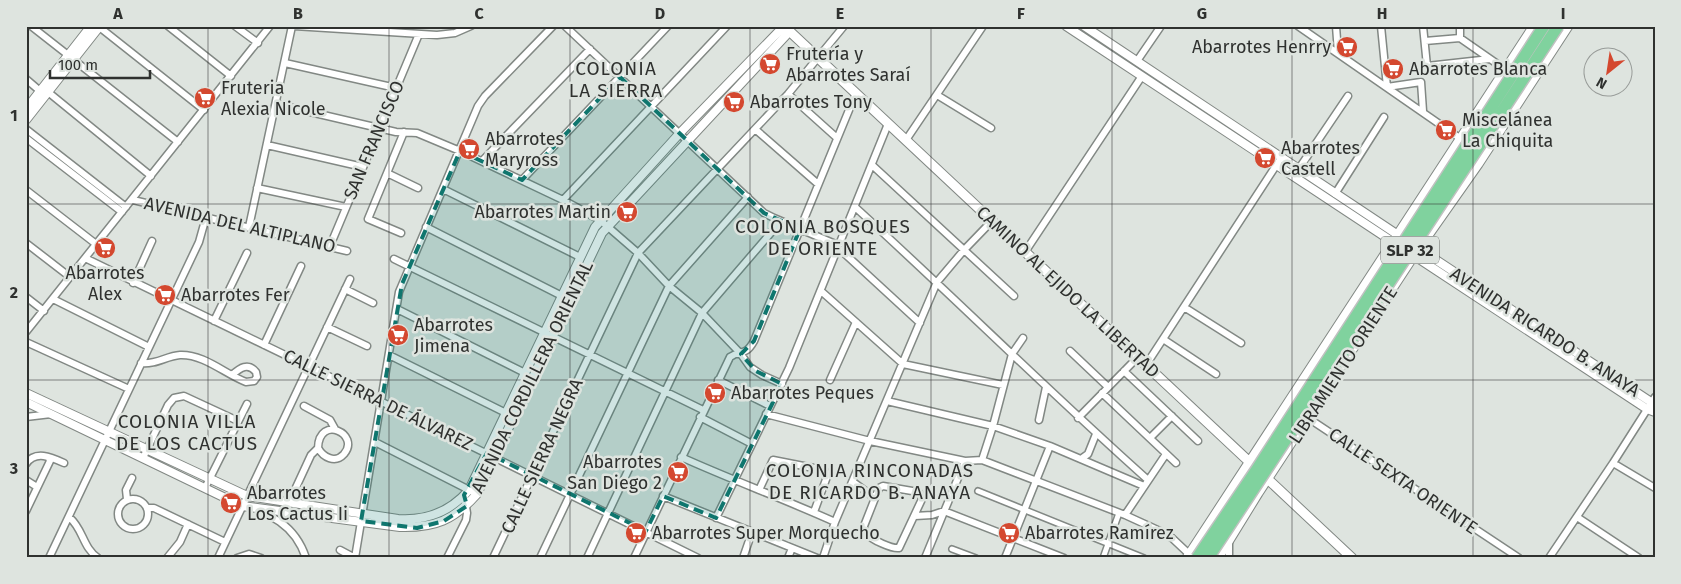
<svg xmlns="http://www.w3.org/2000/svg" width="1681" height="584" font-family="'Fira Sans',sans-serif">
	<style>
		.lines { fill: none; stroke-linecap: round; stroke-linejoin: round }
		.pedestrian-casing { stroke: #828884; stroke-width: 8 }
		.minor-casing { stroke: #828884; stroke-width: 9 }
		.tertiary-casing { stroke: #828884; stroke-width: 10 }
		.secondary-casing { stroke: #828884; stroke-width: 11 }
		.pedestrian { stroke: #fff; stroke-width: 5 }
		.minor { stroke: #fff; stroke-width: 6 }
		.tertiary { stroke: #fff; stroke-width: 8 }
		.secondary { stroke: #fff; stroke-width: 9 }
		.trunk-bridge-casing { stroke: #c1c1c1; stroke-width: 14; stroke-linecap: butt }
		.trunk-bridge { stroke: #80d29e; stroke-width: 11 }
		.marked { fill: #0f766e; fill-opacity: 0.2; stroke: #0f766e; stroke-width: 4; stroke-dasharray: 10 6; stroke-linejoin: round }
		.grid { fill: none; stroke: #2f312f; stroke-width: 1; stroke-opacity: 0.55 }
		.labels { text-anchor: middle; dominant-baseline: central; stroke-width: 5; stroke-linejoin: round; paint-order: stroke }
		.shield { fill: #dee4df; stroke: #646764; stroke-width: 1 }
		.shield-label { font-size: 16px; font-weight: bold; fill: #2f312f }
		.poi-label { font-size: 18px; fill: #2f312f; stroke: #dee4df; text-anchor: start }
		.street-label { font-size: 18px; fill: #2f312f; stroke: #dee4df }
		.neighbourhood-label { font-size: 19px; letter-spacing: 1px; fill: #2f312f; stroke: #dee4df }
		.neatline { fill: none; stroke: #2f312f; stroke-width: 2 }
		.grid-label { font-size: 16px; text-anchor: middle; font-weight: bold; fill: #2f312f }
	</style>
	<rect width="100%" height="100%" fill="#dee4df"/>
	<g class="lines">
		<g class="pedestrian-casing">
			<path id="pedestrian" d="M978,491L1144,558
				M952,549L976,558
				M1103,558L1119,513"/>
		</g>
		<g class="minor-casing">
			<path id="minor" d="M31,26L68,55
				M98,26L204,110
				M168,26L231,76
				M235,26L258,43
				M294,26L437,35L455,33L471,26
				M565,26L764,213L774,218L833,243L920,323
				M1298,26L1461,139
				M1336,26L1338,53
				M1381,26L1387,87L1421,82L1423,111
				M1423,26L1427,66L1490,59
				M1460,26V38
				M1425,41L1460,38L1506,70
				M74,60L178,142
				M1137,61L1161,26
				M285,63L396,88
				M26,79L40,91
				M48,92L151,176
				M788,94L837,138
				M937,95L991,128
				M276,104L396,132L417,133L460,151L563,200L600,220L638,253L669,286L702,313L740,353L750,367L762,375L782,384
				M26,129L126,207
				M755,129L818,184
				M26,138L122,212
				M906,140L983,26
				M267,145L363,167
				M482,161L590,49
				M872,165L1014,296
				M1298,170L1348,96
				M387,173L418,188
				M522,180L668,26
				M257,188L346,207
				M443,189L580,257
				M26,190L96,244
				M1335,194L1384,117
				M133,200L347,251
				M563,200L727,26
				M855,207C954,297 1048,391 1148,480
				M249,227L292,26
				M426,227L562,296
				M401,233L368,219L404,132
				M26,243L70,277
				M330,246L419,34
				M1025,252L1142,76
				M85,258L382,402L698,558
				M394,259L703,410
				M133,283L152,241
				M345,289L373,303
				M821,291L903,364L1003,385
				M26,297L44,311
				M53,299L149,347
				M1184,307L1241,343
				M397,309L525,373
				M214,321L247,253
				M327,327L367,346
				M26,332L270,26
				M1163,339L1216,374
				M26,342L129,389
				M264,345L301,266
				M1070,351L1108,387
				M389,355L506,413
				M141,363C156,365 166,356 180,355C204,354 225,374 246,382L254,381L257,377L256,372C248,362 240,368 232,375
				M1146,365L1279,161
				M1124,371L1198,441
				M718,380L770,406
				M830,380L856,322
				M1102,393L1176,463
				M887,401L993,426L1050,446L1144,486
				M304,406L330,420L335,429
				M766,414L870,441L965,461L982,460L1125,515L1160,531L1172,538L1189,554
				M1305,416L1519,558
				M26,417L51,414
				M700,417L752,444
				M1078,418L1138,357
				M1039,420L1046,387
				M1150,438L1172,416
				M375,442L477,494
				M681,457C732,480 784,499 835,522
				M143,458L168,405L174,398L184,396L238,421
				M1081,459L1088,454L1096,434
				M982,460L993,426L1012,354L1023,338
				M1613,463L1655,488
				M26,464C35,450 51,457 64,463
				M26,480L37,487
				M853,482L875,498
				M883,486L918,492L921,495L922,499L899,548C892,549 872,540 867,534C864,531 864,530 864,526L879,488Z
				M205,488L247,404
				M759,490L773,460L824,470L828,474L814,512
				M663,496L817,558
				M118 514a15 15 0 1 1 30 0a15 15 0 1 1-30 0Z
				M127,499L126,490L132,478
				M147,508H154L225,542
				M257,508L280,522
				M26,511L50,461L49,458
				M1125,515L1166,454
				M915,516L932,515L944,511L1064,558
				M1577,517L1639,558
				M70,518C83,529 83,548 98,558
				M716,518L789,368L888,124
				M1229,542V558
				M340,550L355,558
				M49,558L199,242L206,217
				M167,558L180,542L188,524
				M218,558L350,279
				M237,558L249,554L261,558
				M306,558C301,543 293,531 280,522L311,455L318,448C319,414 361,434 344,454C335,464 323,457 318,448
				M355,558L399,292L478,106L485,96L553,26
				M447,558L466,520L467,513L464,495
				M493,558L638,253L788,94L844,26
				M540,558L669,286L748,197
				M587,558L702,313L781,221
				M634,558L730,357C741,349 745,357 754,341L856,93
				M743,558L752,532
				M788,558L792,548
				M823,558L835,522L937,282L964,250L992,221
				M925,558L965,461
				M1005,558L1050,446
				M1549,558L1613,463L1655,397"/>
		</g>
		<g class="tertiary-casing">
			<path id="tertiary" d="M1066,26L1396,244
				M1084,26L1401,237
				M26,109L91,26
				M26,120L100,26
				M1415,246L1651,402L1655,406
				M1410,253L1647,409L1655,412
				M26,393L247,496L398,519C427,521 450,512 469,490L595,227L679,134L784,26
				M26,402L242,506L400,527C435,528 454,520 477,494L602,233L790,31"/>
		</g>
		<g class="secondary-casing">
			<path id="secondary" d="M784,26L1352,558
				M1187,558L1534,26
				M1218,558L1258,493L1414,255L1478,164L1568,26"/>
		</g>
		<use href="#pedestrian" class="pedestrian"/>
		<use href="#minor" class="minor"/>
		<use href="#tertiary" class="tertiary"/>
		<use href="#secondary" class="secondary"/>
		<g class="trunk-bridge-casing">
			<path id="trunk-bridge" d="M1197,558L1257,469L1544,26
				M1208,558L1558,26"/>
		</g>
		<use href="#trunk-bridge" class="trunk-bridge"/>
	</g>
	<path class="marked" d="M620,77L764,213L800,229L754,341L741,354L756,371L782,384L716,518L663,496L646,531L487,453L464,495L467,506L444,521L417,528L361,521L402,284L460,151L522,180Z"/>
	<path class="grid" d="M208,26V558M389,26V558M570,26V558M750,26V558M931,26V558M1112,26V558M1292,26V558M1473,26V558M26,204H1655M26,380H1655"/>
	<defs>
		<g id="supermarket-disc" transform="scale(1.125)"><circle r="9.5" fill="#d4482f" stroke="#dee4df"/><path d="M-6-5.5h2.5l.6 2H6L4.5 2H-2.5L-4.4-4H-6ZM-1.5 3.2a1.3 1.3 0 1 0 .1 0ZM3 3.2a1.3 1.3 0 1 0 .1 0Z" fill="#fff"/></g>
	</defs>
	<g fill-rule="evenodd">
		<use href="#supermarket-disc" x="1347" y="47"/>
		<use href="#supermarket-disc" x="770" y="64"/>
		<use href="#supermarket-disc" x="1393" y="69"/>
		<use href="#supermarket-disc" x="205" y="98"/>
		<use href="#supermarket-disc" x="734" y="102"/>
		<use href="#supermarket-disc" x="1446" y="130"/>
		<use href="#supermarket-disc" x="469" y="149"/>
		<use href="#supermarket-disc" x="1265" y="158"/>
		<use href="#supermarket-disc" x="627" y="212"/>
		<use href="#supermarket-disc" x="105" y="248"/>
		<use href="#supermarket-disc" x="165" y="295"/>
		<use href="#supermarket-disc" x="398" y="335"/>
		<use href="#supermarket-disc" x="715" y="393"/>
		<use href="#supermarket-disc" x="678" y="472"/>
		<use href="#supermarket-disc" x="231" y="503"/>
		<use href="#supermarket-disc" x="636" y="533"/>
		<use href="#supermarket-disc" x="1009" y="533"/>
	</g>
	<g class="labels">
		<rect class="shield" x="1381" y="236.5" width="58" height="27" rx="4"/>
		<g class="shield-label">
			<text x="1410" y="250">SLP 32</text>
		</g>
		<g class="poi-label">
			<text x="1331" y="47" text-anchor="end">Abarrotes Henrry</text>
			<text x="786" y="54">Frutería y<tspan x="786" dy="21">Abarrotes Saraí</tspan></text>
			<text x="1409" y="69">Abarrotes Blanca</text>
			<text x="221" y="88">Fruteria<tspan x="221" dy="21">Alexia Nicole</tspan></text>
			<text x="750" y="102">Abarrotes Tony</text>
			<text x="1462" y="120">Miscelánea<tspan x="1462" dy="21">La Chiquita</tspan></text>
			<text x="485" y="139">Abarrotes<tspan x="485" dy="21">Maryross</tspan></text>
			<text x="1281" y="148">Abarrotes<tspan x="1281" dy="21">Castell</tspan></text>
			<text x="611" y="212" text-anchor="end">Abarrotes Martin</text>
			<text x="105" y="273" text-anchor="middle">Abarrotes<tspan x="105" dy="21">Alex</tspan></text>
			<text x="181" y="295">Abarrotes Fer</text>
			<text x="414" y="325">Abarrotes<tspan x="414" dy="21">Jimena</tspan></text>
			<text x="731" y="393">Abarrotes Peques</text>
			<text x="662" y="462" text-anchor="end">Abarrotes<tspan x="662" dy="21">San Diego 2</tspan></text>
			<text x="247" y="493">Abarrotes<tspan x="247" dy="21">Los Cactus Ii</tspan></text>
			<text x="652" y="533">Abarrotes Super Morquecho</text>
			<text x="1025" y="533">Abarrotes Ramírez</text>
		</g>
		<g class="street-label">
			<text transform="translate(374 140) rotate(-67)">SAN FRANCISCO</text>
			<text transform="translate(240 225) rotate(13)">AVENIDA DEL ALTIPLANO</text>
			<text transform="translate(1068 292) rotate(43)">CAMINO AL EJIDO LA LIBERTAD</text>
			<text transform="translate(1545 332) rotate(33)">AVENIDA RICARDO B. ANAYA</text>
			<text transform="translate(1343 365) rotate(-57)">LIBRAMIENTO ORIENTE</text>
			<text transform="translate(532 377) rotate(-64)">AVENIDA CORDILLERA ORIENTAL</text>
			<text transform="translate(378 400) rotate(26)">CALLE SIERRA DE ÁLVAREZ</text>
			<text transform="translate(542 456) rotate(-65)">CALLE SIERRA NEGRA</text>
			<text transform="translate(1403 481) rotate(34)">CALLE SEXTA ORIENTE</text>
		</g>
		<g class="neighbourhood-label">
			<text x="616" y="68">COLONIA<tspan x="616" dy="22">LA SIERRA</tspan></text>
			<text x="823" y="226">COLONIA BOSQUES<tspan x="823" dy="22">DE ORIENTE</tspan></text>
			<text x="187" y="421">COLONIA VILLA<tspan x="187" dy="22">DE LOS CACTUS</tspan></text>
			<text x="870" y="470">COLONIA RINCONADAS<tspan x="870" dy="22">DE RICARDO B. ANAYA</tspan></text>
		</g>
	</g>
	<rect width="1681" height="584" fill="none" stroke="#dee4df" stroke-width="55"/>
	<g transform="translate(1608 72) rotate(210)"><circle r="24" fill="#dee4df" stroke="#989c99"/>
	<path d="M0-4L9 19L0 12L-9 19Z" fill="#d4482f"/>
	<text y="-8" font-size="14" font-weight="bold" text-anchor="middle" fill="#2f312f">N</text>
	</g>
	<path d="M50 70v8h100v-8" fill="none" stroke="#2f312f" stroke-width="2.5"/>
	<text x="58" y="70" font-size="15" fill="#2f312f" stroke="#dee4df" stroke-width="4" paint-order="stroke">100 m</text>
	<rect x="28" y="28" width="1626" height="528" class="neatline"/>
	<g class="grid-label">
		<text x="118" y="19">A</text>
		<text x="298" y="19">B</text>
		<text x="479" y="19">C</text>
		<text x="660" y="19">D</text>
		<text x="840" y="19">E</text>
		<text x="1021" y="19">F</text>
		<text x="1202" y="19">G</text>
		<text x="1382" y="19">H</text>
		<text x="1563" y="19">I</text>
		<text x="14" y="121">1</text>
		<text x="14" y="298">2</text>
		<text x="14" y="474">3</text>
	</g>
</svg>
